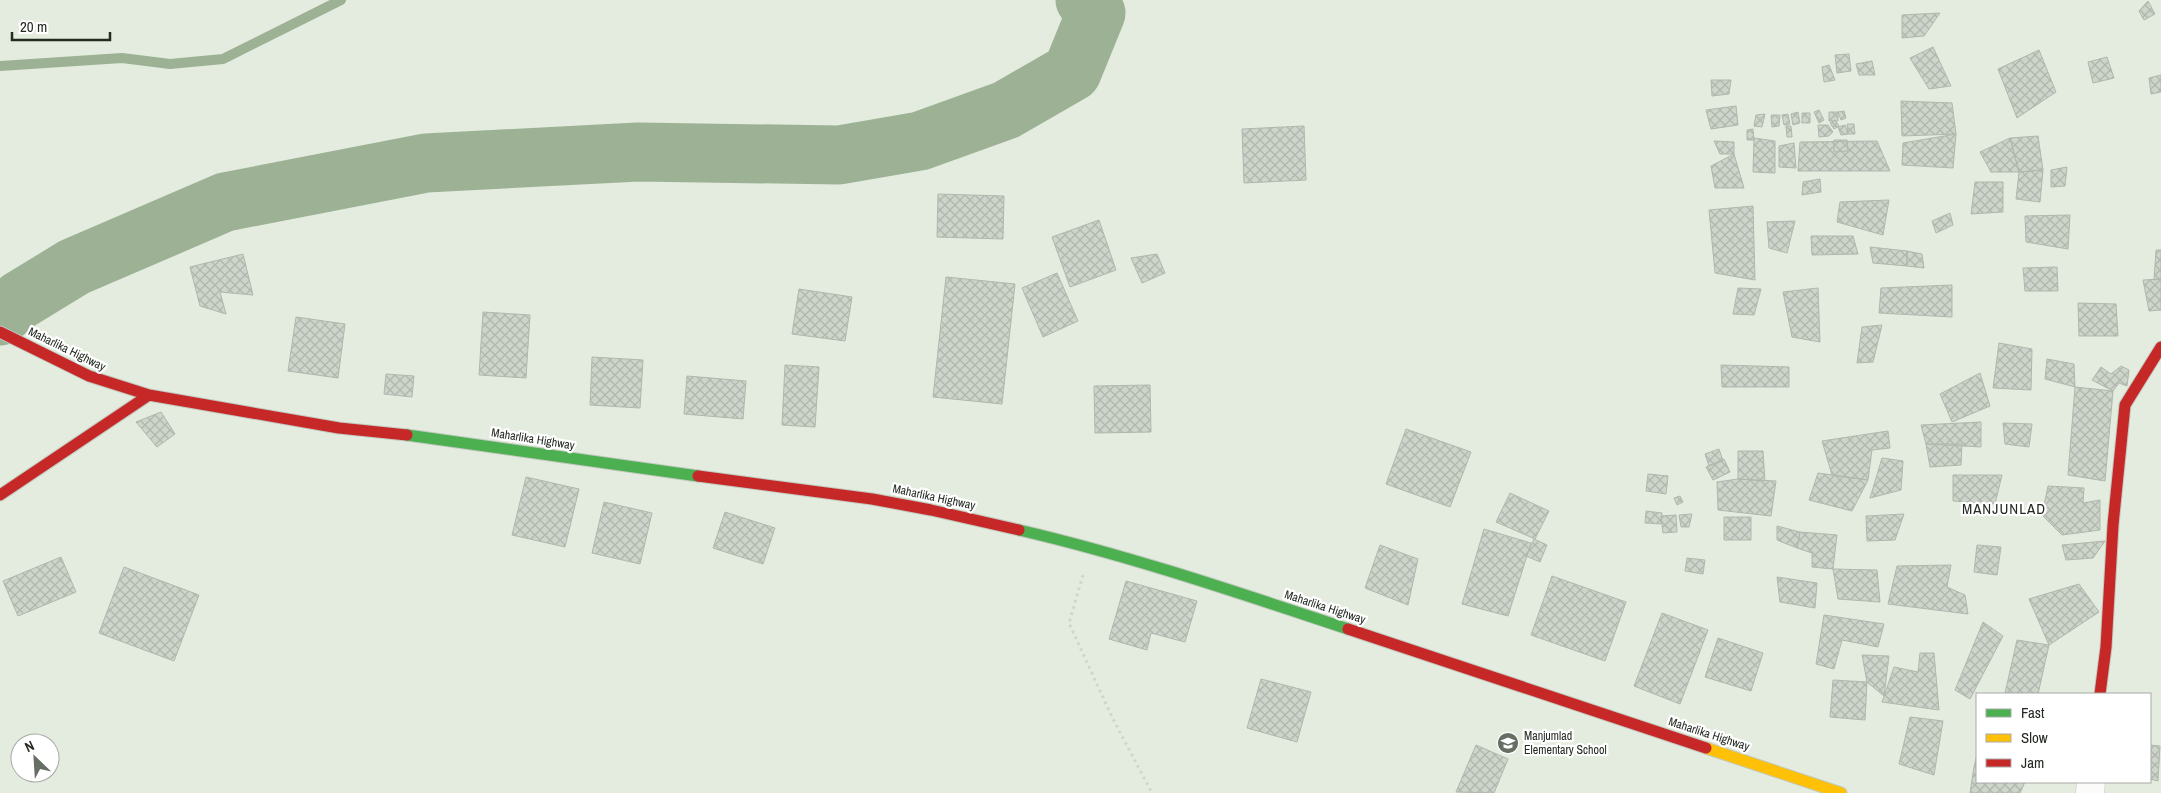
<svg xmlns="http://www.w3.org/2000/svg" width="2161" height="793" font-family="'Archivo Narrow',sans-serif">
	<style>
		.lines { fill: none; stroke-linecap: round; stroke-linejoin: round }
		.stream { stroke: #9db294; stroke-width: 10 }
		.river { stroke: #9db294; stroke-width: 59 }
		.building { fill: url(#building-cross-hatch); stroke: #b0b7ad }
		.street-casing { stroke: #c2c9bf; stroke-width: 29 }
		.fast-casing { stroke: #c2c9bf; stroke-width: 13 }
		.slow-casing { stroke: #c2c9bf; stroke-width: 13 }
		.jam-casing { stroke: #c2c9bf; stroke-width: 13 }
		.path { stroke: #d1d3d0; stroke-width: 3; stroke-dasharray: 2.5 4; stroke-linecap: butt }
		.street { stroke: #fbfcfa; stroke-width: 28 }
		.fast { stroke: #4caf50; stroke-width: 11 }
		.slow { stroke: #ffc107; stroke-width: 11 }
		.jam { stroke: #c62828; stroke-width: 11 }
		.labels { text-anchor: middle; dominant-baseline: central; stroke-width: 4.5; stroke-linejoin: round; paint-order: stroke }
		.street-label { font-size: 12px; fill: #242a22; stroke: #fff }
		.poi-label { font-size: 12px; fill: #242a22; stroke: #fff; text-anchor: start }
		.quarter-label { font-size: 15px; letter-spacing: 1px; fill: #242a22; stroke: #fff }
	</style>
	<defs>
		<pattern id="building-cross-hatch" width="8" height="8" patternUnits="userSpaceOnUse" patternTransform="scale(1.25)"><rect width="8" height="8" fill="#cdd4ca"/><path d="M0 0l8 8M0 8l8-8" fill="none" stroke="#b0b6ad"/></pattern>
	</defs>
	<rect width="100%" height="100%" fill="#e3ecdf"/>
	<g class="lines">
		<path class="stream" d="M0,66L122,58L170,64L223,59L341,0"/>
		<path class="river" d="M0,316L20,300L74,267L225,202L426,163L638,152L839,155L920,141L1006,110L1072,72L1096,13L1085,0"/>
	</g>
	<path class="building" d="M2148,1L2155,14L2144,20L2139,11Z
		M1940,13L1924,36L1902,38V15Z
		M1933,47L1951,86L1929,89L1910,58Z
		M2039,50L2056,92L2017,118L1998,69Z
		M1849,54L1851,71L1837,73L1835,55Z
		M2107,57L2114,78L2093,83L2088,62Z
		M1872,61L1875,75H1859L1856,64Z
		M1829,65L1835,80L1824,82L1822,67Z
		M2161,75V92L2151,94L2149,78Z
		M1711,80H1731L1729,94L1712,96Z
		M1901,101L1952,103L1956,134L1902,136Z
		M1736,106L1738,125L1711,129L1706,110Z
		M1819,110L1824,120L1819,123L1814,112Z
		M1844,111L1846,118L1841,120L1838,112Z
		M1798,112L1800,123L1793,125L1791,114Z
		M1829,112H1838V121H1829Z
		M1802,113H1810V123H1802Z
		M1765,114L1762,127L1754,126L1756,115Z
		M1788,114L1790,124L1784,125L1782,115Z
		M1771,115H1780L1779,126L1772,127Z
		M1835,120L1839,126L1834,129L1830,123Z
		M1847,124H1854L1855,134H1848Z
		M1818,125H1828L1833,132L1829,136L1819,137Z
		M1845,125L1848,134L1841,135L1838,127Z
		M1304,126L1306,180L1244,183L1242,129Z
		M1786,126H1791L1792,137H1787Z
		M1753,129L1754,140H1747V130Z
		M1956,134L1953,168L1902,165L1903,143Z
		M2038,136L2043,170L2019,172L2010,138Z
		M1754,138L1775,141V173L1753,172Z
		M2010,138L2019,172H1991L1980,152Z
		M1834,140H1847L1848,151L1834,152Z
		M1714,141L1734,142V154H1720Z
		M1877,141L1890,171H1798L1800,142Z
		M1794,143L1796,168L1779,167V146Z
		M1734,154L1744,188H1715L1711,166Z
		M2067,167L2065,186L2051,187V170Z
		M2043,170L2040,202L2016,199L2019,172Z
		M1820,179L1821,192L1802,195L1803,182Z
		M1975,182H2003V212L1971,214Z
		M938,194L1004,196L1003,239L937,237Z
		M1889,200L1883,235L1837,222L1840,202Z
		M1753,206L1755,280L1715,273L1709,210Z
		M1950,213L1953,225L1936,233L1932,221Z
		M2070,215L2068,249L2026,242L2025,216Z
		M1099,220L1116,270L1070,287L1052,237Z
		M1795,221L1787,253L1769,248L1767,222Z
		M1811,236H1853L1858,254L1812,255Z
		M1870,247L1907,251V266L1873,263Z
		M2156,250H2161V279L2154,280Z
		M1907,251L1922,254L1924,268L1907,266Z
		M243,254L253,295L220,292L226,314L200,306L190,267Z
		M1157,254L1165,273L1142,283L1131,258Z
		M2057,267L2058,291H2025L2023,268Z
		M1057,273L1078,321L1043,337L1022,288Z
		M946,277L1015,284L1002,404L933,397Z
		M2161,279V310L2149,311L2143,280Z
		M1952,285V317L1879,313L1881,288Z
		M1738,288L1761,289L1754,315L1733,314Z
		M1818,288L1820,342L1792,337L1783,292Z
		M799,289L852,297L845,341L792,334Z
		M2078,303L2116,304L2118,336H2079Z
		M483,312L530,315L526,378L479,375Z
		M296,317L345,324L338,378L288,371Z
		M1882,325L1873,362L1857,363L1862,327Z
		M1999,343L2032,349L2031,390L1993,388Z
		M592,357L643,360L640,408L590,405Z
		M2047,359L2074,364L2075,387L2045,379Z
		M785,365L819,367L815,427L782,425Z
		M1721,365L1789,367V387H1722Z
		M2121,366L2129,370L2127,386L2119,383L2113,391L2092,380L2101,367L2111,374Z
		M1980,373L1990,406L1952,422L1940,394Z
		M386,374L414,376L412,397L384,394Z
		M687,376L746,381L743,419L684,414Z
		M1150,385L1151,432L1095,433L1094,386Z
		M2075,387L2113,391L2105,481L2068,475Z
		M161,412L175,434L157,447L136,422Z
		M1981,422V447L1926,444L1921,425Z
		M2003,423L2032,424L2029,447L2005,444Z
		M1406,429L1471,452L1450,507L1386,484Z
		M1888,431L1890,448L1872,450L1868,480L1832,475L1822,441Z
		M1926,444H1962L1961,465L1930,467Z
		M1719,449L1723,461L1709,466L1705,454Z
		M1738,451H1763L1765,481L1738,479Z
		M1882,458L1903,461L1901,490L1870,498Z
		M1724,459L1730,472L1713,480L1706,467Z
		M1818,473L1868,480L1852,511L1809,500Z
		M1648,474L1668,476L1666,494L1646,491Z
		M1953,475H2002L1995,504L1953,501Z
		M526,477L579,489L565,547L512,535Z
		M1738,479L1776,481L1771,516L1718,510L1717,482Z
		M2048,486L2084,488L2083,503L2100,500V530L2062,535L2042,515Z
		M1510,493L1549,511L1535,539L1496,522Z
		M1680,496L1683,502L1677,505L1674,498Z
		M604,502L652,513L640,564L592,553Z
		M1646,511L1662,513L1661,524L1645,523Z
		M725,512L775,528L763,564L713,548Z
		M1692,514L1689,527H1681L1679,515Z
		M1904,514L1895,540L1867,541L1866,516Z
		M1676,515L1677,532L1663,533L1661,516Z
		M1724,517H1751V540H1724Z
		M1777,526L1800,532L1797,548L1777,540Z
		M1484,529L1531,543L1508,616L1462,604Z
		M1800,532L1837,535L1833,569L1812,567V553L1797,548Z
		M1534,539L1547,545L1540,562L1526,556Z
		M2105,541L2093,558L2066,560L2062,545Z
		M1380,545L1418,559L1408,605L1365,588Z
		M1977,545L2001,547L1997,575L1974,572Z
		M61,557L76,592L18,616L3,581Z
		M1687,558L1705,560L1703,574L1685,571Z
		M1951,565L1947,587L1965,595L1968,614L1888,604L1897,566Z
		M124,567L199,595L174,661L99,633Z
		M1833,569L1877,570L1880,602L1838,599Z
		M1552,576L1626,602L1605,661L1531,635Z
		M1777,577L1817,583L1815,608L1780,602Z
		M1126,581L1197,601L1185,642L1151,633L1147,650L1109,639Z
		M2079,584L2099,612L2049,645L2029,599Z
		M1662,613L1708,630L1680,704L1634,686Z
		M1824,615L1884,624L1878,647L1842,640L1834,669L1816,664Z
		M1983,622L2003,636L1970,699L1955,690Z
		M1718,638L1763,653L1751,691L1705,677Z
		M2017,640L2049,645L2038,694L2005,693Z
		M1920,653H1934L1939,710L1882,702L1894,667L1918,672Z
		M1862,655L1889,656L1884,696L1867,682Z
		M1261,679L1311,692L1297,742L1247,728Z
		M1833,680L1867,682L1865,720L1830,717Z
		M1910,717L1943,721L1934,775L1899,764Z
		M1476,745L1508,759L1494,793L1456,792Z
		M2150,745L2160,746L2158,781L2150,779Z
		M1977,754V769L1974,767Z
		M1974,767L1977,769V782H2025L2020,793H1970Z"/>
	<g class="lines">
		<g class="street-casing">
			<path id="street" d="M2090,793L2091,782"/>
		</g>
		<g class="fast-casing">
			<path id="fast" d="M407,435L698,476
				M1019,530C1131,556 1239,593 1348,629"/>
		</g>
		<g class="slow-casing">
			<path id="slow" d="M1706,748L1841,793"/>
		</g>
		<g class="jam-casing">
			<path id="jam" d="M0,332L89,376L149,395L339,428L407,435
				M698,476L872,499L931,510L1019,530
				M0,495L149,395
				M1348,629L1706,748
				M2100,694L2106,647L2113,525L2125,405L2161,347"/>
		</g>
		<path class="path" d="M1083,575L1069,623L1112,717L1152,793"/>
		<use href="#street" class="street"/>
		<use href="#fast" class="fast"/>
		<use href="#slow" class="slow"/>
		<use href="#jam" class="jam"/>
	</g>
	<defs>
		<g id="school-disc" transform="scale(1.125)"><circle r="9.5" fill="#676e64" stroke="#fff"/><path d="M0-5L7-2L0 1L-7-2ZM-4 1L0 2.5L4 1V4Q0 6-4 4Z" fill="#fff"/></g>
	</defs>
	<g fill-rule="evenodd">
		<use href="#school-disc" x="1508" y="743"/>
	</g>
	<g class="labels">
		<g class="street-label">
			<text transform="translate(67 349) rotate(26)">Maharlika Highway</text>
			<text transform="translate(533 439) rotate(9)">Maharlika Highway</text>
			<text transform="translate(934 497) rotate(12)">Maharlika Highway</text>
			<text transform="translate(1325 607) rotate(18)">Maharlika Highway</text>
			<text transform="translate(1709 734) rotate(18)">Maharlika Highway</text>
		</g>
		<g class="poi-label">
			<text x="1524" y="736">Manjumlad<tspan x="1524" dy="14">Elementary School</tspan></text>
		</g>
		<g class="quarter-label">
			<text x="2004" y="508">MANJUNLAD</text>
		</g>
	</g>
	<rect x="1976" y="693" width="175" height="90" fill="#ffffff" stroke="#a7aaa7"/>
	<rect x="1986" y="709" width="25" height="8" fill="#4caf50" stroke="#a7aaa7"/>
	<text x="2021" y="718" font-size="15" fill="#242a22">Fast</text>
	<rect x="1986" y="734" width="25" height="8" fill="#ffc107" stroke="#a7aaa7"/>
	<text x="2021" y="743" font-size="15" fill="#242a22">Slow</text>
	<rect x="1986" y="759" width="25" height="8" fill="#c62828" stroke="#a7aaa7"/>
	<text x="2021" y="768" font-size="15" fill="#242a22">Jam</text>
	<g transform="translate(35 758) rotate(335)"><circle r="24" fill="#ffffff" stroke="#a7aaa7"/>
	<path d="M0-4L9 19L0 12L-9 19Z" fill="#676e64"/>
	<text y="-8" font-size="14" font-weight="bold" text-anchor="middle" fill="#242a22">N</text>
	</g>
	<path d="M12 32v8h98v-8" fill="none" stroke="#242a22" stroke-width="2.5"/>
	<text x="20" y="32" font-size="15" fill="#242a22" stroke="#ffffff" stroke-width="4" paint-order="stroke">20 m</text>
</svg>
